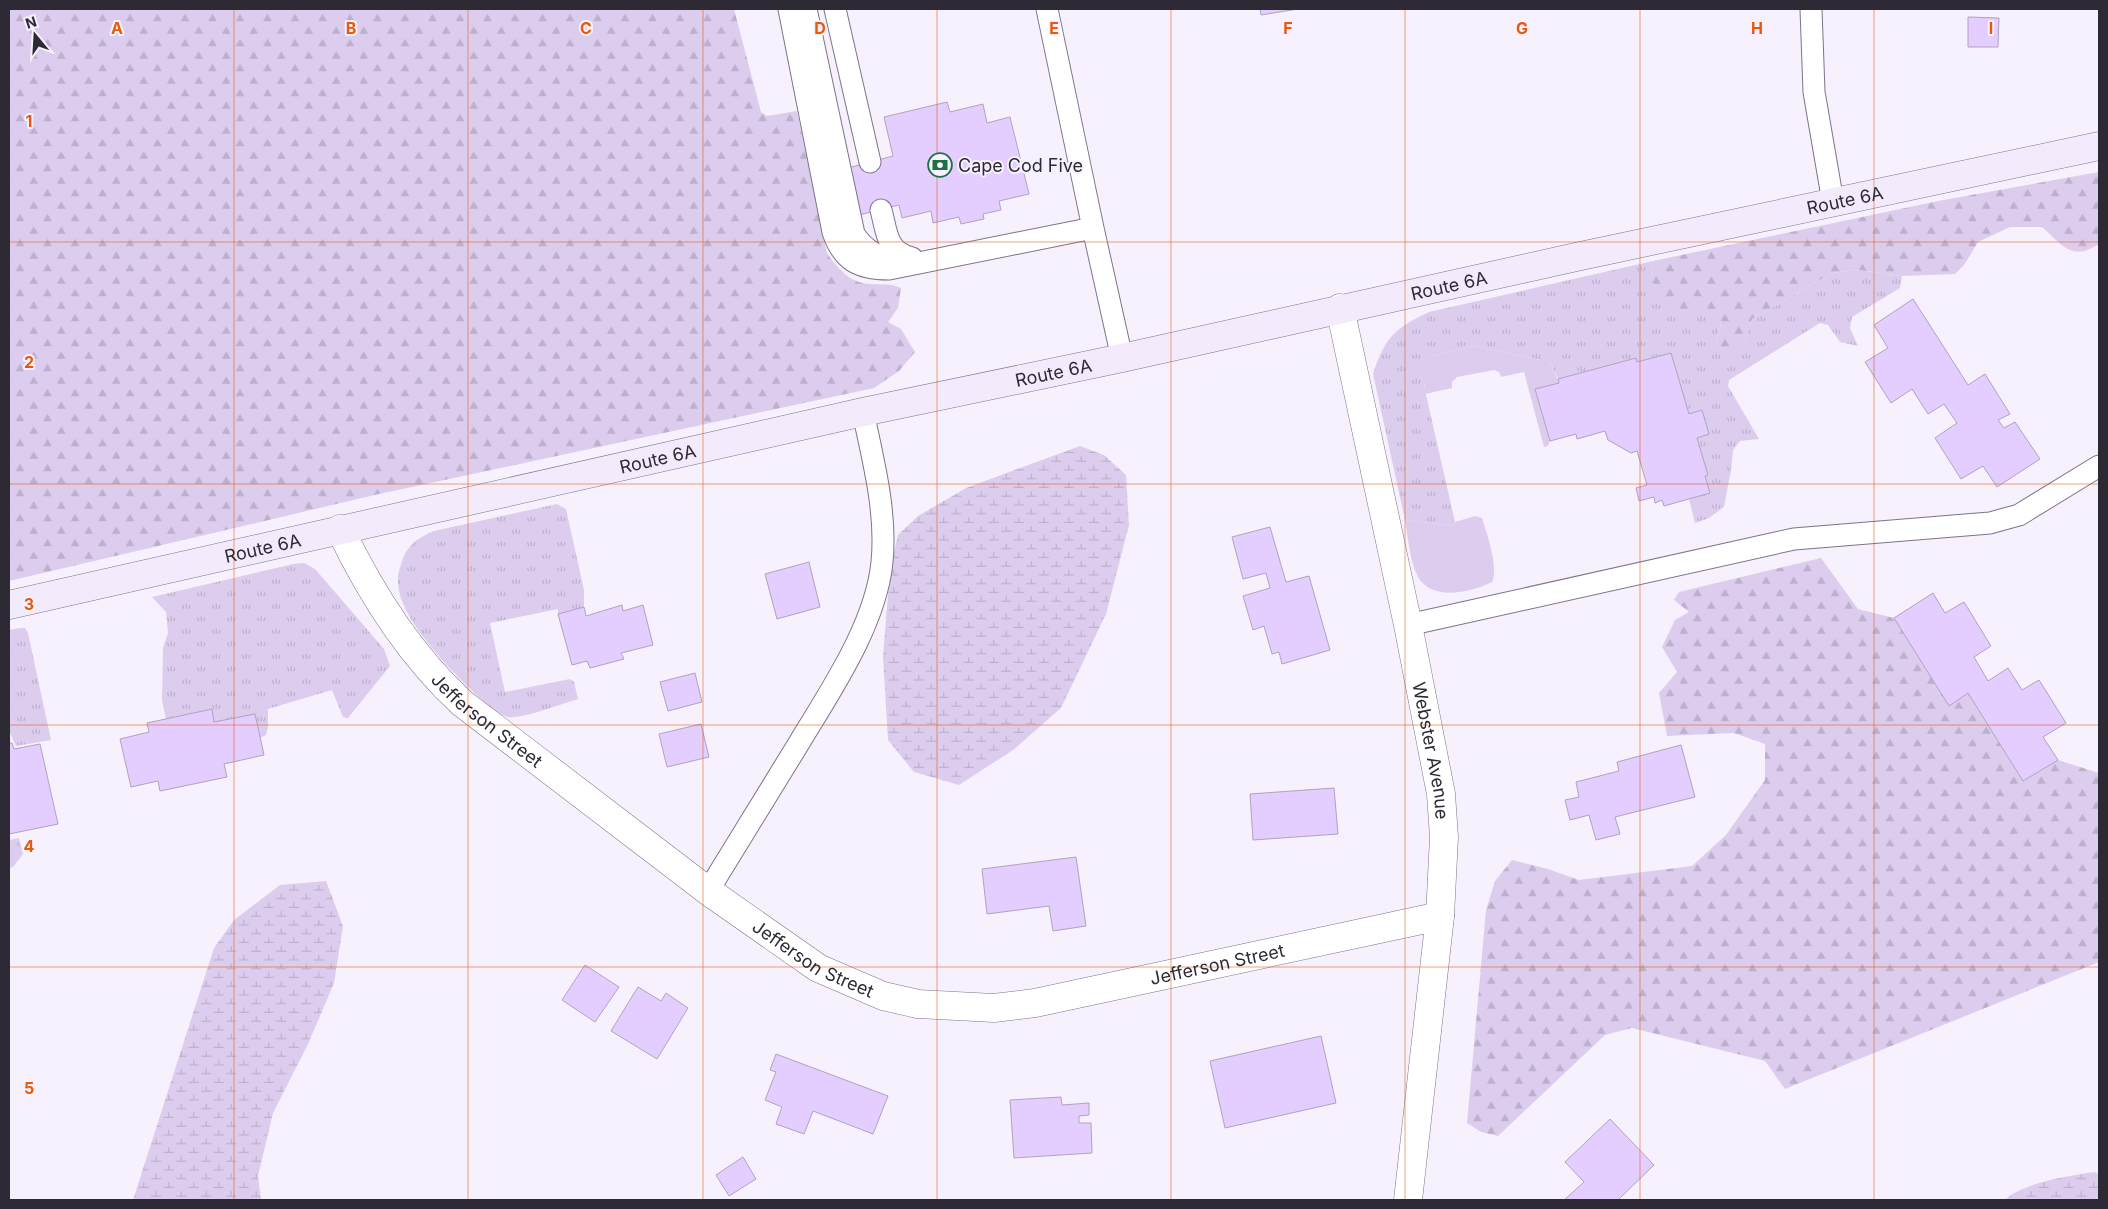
<svg xmlns="http://www.w3.org/2000/svg" width="2108" height="1209" font-family="Inter,sans-serif">
	<style>
		.grass { fill: url(#grass-tufts) }
		.forest { fill: url(#forest-firs) }
		.wetland { fill: url(#wetland-marsh) }
		.green { fill: #dccdee }
		.building { fill: #e4cdff; stroke: #afa3be }
		.lines { fill: none; stroke-linecap: round; stroke-linejoin: round }
		.service-casing { stroke: #7e738c; stroke-width: 23 }
		.minor-casing { stroke: #7e738c; stroke-width: 29 }
		.secondary-casing { stroke: #7e738c; stroke-width: 29 }
		.service { stroke: #fff; stroke-width: 21 }
		.minor { stroke: #fff; stroke-width: 28 }
		.secondary { stroke: #f3ebfc; stroke-width: 28 }
		.grid { fill: none; stroke: #e8590c; stroke-width: 1; stroke-opacity: 0.55 }
		.labels { text-anchor: middle; dominant-baseline: central; stroke-width: 4; stroke-linejoin: round; paint-order: stroke }
		.poi-label { font-size: 18px; fill: #2e2a35; stroke: #f7f1fd; text-anchor: start }
		.street-label { font-size: 18px; fill: #2e2a35; stroke: #f7f1fd }
		.grid-label { font-size: 16px; text-anchor: middle; font-weight: bold; fill: #e8590c; stroke: #f7f1fd; stroke-width: 4; stroke-linejoin: round; paint-order: stroke }
	</style>
	<defs>
		<pattern id="grass-tufts" width="24" height="20" patternUnits="userSpaceOnUse" patternTransform="scale(1.25)"><rect width="24" height="20" fill="#dccdee"/><path d="M3 7l-1-3M5 7V3M7 7l1-3M15 17l-1-3M17 17v-4M19 17l1-3" fill="none" stroke="#bdb0cd"/></pattern>
		<pattern id="forest-firs" width="22" height="20" patternUnits="userSpaceOnUse" patternTransform="scale(1.25)"><rect width="22" height="20" fill="#dccdee"/><path d="M5 1l3.5 6h-7zM16 11l3.5 6h-7z" fill="#bdb0cd"/></pattern>
		<pattern id="wetland-marsh" width="20" height="14" patternUnits="userSpaceOnUse" patternTransform="scale(1.25)"><rect width="20" height="14" fill="#dccdee"/><path d="M1 5h8M5 5V1M11 12h8M15 12V8" fill="none" stroke="#bdb0cd"/></pattern>
	</defs>
	<rect width="100%" height="100%" fill="#f7f1fd"/>
	<path class="grass" d="M1653,261L1652,280L1684,310L1713,309L1721,323L1716,345L1744,347L1752,319L1832,273L1859,270L1902,276L1900,288L1852,317L1850,328L1858,346L1840,342L1828,325L1820,323L1729,380L1728,386L1759,439L1740,441L1733,450L1731,470L1724,507L1709,518L1695,523L1689,499L1710,493L1705,476L1708,475L1697,438L1709,434L1702,410L1689,414L1671,353L1637,362L1636,358L1558,379L1550,362L1475,346L1432,356L1424,386L1455,522L1453,526L1405,520L1373,374C1385,337 1395,328 1429,312Z
		M557,504L566,509L584,590V607L558,614V609L490,623L505,692L570,679L574,682L578,699C561,704 523,719 508,717C495,714 476,694 466,685C443,662 399,616 398,583C397,575 400,568 402,561C408,544 418,538 434,531Z
		M304,563L315,569L322,577L384,649L390,666L348,718L343,717L332,690L268,709V727L266,735L260,738L255,714L214,722L211,709L166,719L162,700L163,648L168,633L166,612L152,597L293,564Z
		M20,628H25L28,633L51,740L16,746L9,731V630Z
		M19,838L23,854L13,867L9,868V840Z"/>
	<path class="forest" d="M9,9H734L761,112L767,116L797,111L827,253C838,269 850,283 870,284C881,285 891,283 901,288L898,308L888,322L901,329L915,352L899,371L874,388L379,494L9,581Z
		M2099,172V244C2071,262 2063,245 2042,227H2010L1978,242L1964,265L1955,274L1902,276L1859,270L1832,273L1752,319L1744,347L1728,355L1716,345L1721,323L1713,310H1684L1660,300L1652,280L1653,261L1938,201Z
		M1821,558L1858,609L1894,618L1949,705L1968,693L2023,781L2058,760L2099,773V962L1785,1089L1765,1061L1632,1028L1605,1035L1498,1136L1481,1132L1467,1123L1486,910L1495,881L1512,860L1548,869L1579,880L1692,866L1726,835L1765,780V744L1734,733L1667,736L1659,693L1677,672L1662,647L1675,620L1689,612L1674,600L1679,592Z"/>
	<path class="wetland" d="M1080,446L1104,455L1126,475L1129,525L1106,614L1061,708L1013,750L959,785L914,772L888,740L883,657L890,570L898,535L918,516L966,488Z
		M326,881L343,926L334,983L308,1044L273,1113L258,1176L261,1200H133L214,948L234,920L280,885Z
		M2095,1172L2099,1174V1200H2005C2022,1183 2071,1175 2095,1172Z"/>
	<path class="green" d="M1475,346L1550,362L1559,383L1535,389L1550,441L1548,446L1544,447L1524,372L1501,377L1499,372L1494,370L1457,377L1452,382V388L1425,394L1423,365L1432,356Z
		M1475,516L1482,518C1487,535 1499,567 1492,582C1472,592 1432,602 1418,577C1410,561 1408,538 1405,520L1453,526L1455,522Z"/>
	<path class="building" d="M1260,9H1298L1261,15Z
		M1968,17L1999,18L1998,47H1968Z
		M947,102L950,112L983,104L987,123L1010,117L1029,194L999,201L1001,210L983,214L984,219L961,224L959,217L933,223L931,211L902,218L899,205L855,216L844,169L893,156L884,117Z
		M1913,299L1968,385L1985,374L2010,414L1998,420L2004,428L2015,422L2040,459L1997,487L1983,466L1961,479L1935,438L1957,423L1944,404L1928,414L1912,389L1891,403L1865,362L1888,348L1874,325Z
		M1671,353L1689,414L1702,410L1709,434L1697,438L1708,475L1705,476L1710,493L1664,506L1662,500L1655,503L1654,497L1639,501L1636,488L1647,485L1637,451L1631,453L1608,440L1605,431L1577,439L1576,434L1550,441L1535,389L1559,383L1558,379L1636,358L1637,362Z
		M1270,527L1286,582L1309,576L1330,650L1282,664L1279,652L1272,654L1264,626L1253,630L1243,596L1270,588L1266,573L1243,579L1232,537Z
		M809,562L820,607L777,619L765,574Z
		M1933,593L1945,613L1964,602L1991,646L1974,657L1988,681L2008,668L2022,690L2039,680L2066,723L2043,737L2058,760L2023,781L1968,693L1949,706L1894,618Z
		M622,605L623,611L643,605L653,645L621,653L624,659L590,668L587,661L572,665L558,614L584,607L586,616Z
		M695,673L702,702L668,711L660,682Z
		M212,709L214,722L255,714L264,755L224,764L227,777L160,791L158,781L131,787L120,739L149,732L147,723Z
		M701,724L709,757L667,767L659,734Z
		M9,743H12L14,749L40,744L58,824L9,834Z
		M1681,745L1695,797L1615,817L1620,834L1596,840L1589,815L1570,820L1565,800L1579,797L1576,782L1619,771L1617,762Z
		M1334,788L1338,834L1253,840L1250,794Z
		M1076,857L1086,926L1053,931L1049,906L987,914L982,869Z
		M585,965L619,987L595,1022L562,1000Z
		M638,987L661,1001L666,993L688,1008L657,1059L611,1031Z
		M1321,1036L1336,1103L1225,1128L1210,1061Z
		M776,1054L888,1096L873,1134L813,1111L804,1134L776,1124L782,1107L765,1100L776,1072L770,1070Z
		M1061,1097L1062,1105L1089,1103V1115L1079,1116V1123H1091L1092,1153L1014,1158L1010,1100Z
		M1610,1119L1654,1165L1618,1200H1564L1584,1182L1565,1162Z
		M743,1157L756,1179L729,1196L716,1175Z"/>
	<g class="lines">
		<g class="service-casing">
			<path id="service" d="M789,9L833,232C843,261 859,269 889,269L1093,228
				M806,9L854,234C865,251 881,260 901,261
				M835,9L870,162
				M1047,9L1093,228L1122,358
				M1811,9L1814,92L1833,202
				M881,210C887,232 886,252 912,258
				M1408,625L1794,539L1990,523L2019,515L2099,466
				M708,891C738,842 769,792 799,743C831,690 876,624 882,562C887,512 873,460 863,412"/>
		</g>
		<g class="minor-casing">
			<g id="minor">
				<path id="s1" d="M1340,308L1408,625L1441,794L1444,837L1440,916L1408,1200"/>
				<path id="s2" d="M340,529C370,592 410,655 462,703L708,891L818,968L883,996L918,1004L994,1008L1035,1003L1440,916"/>
			</g>
		</g>
		<g class="secondary-casing">
			<g id="secondary">
				<path id="s3" d="M9,605L863,412L1122,358L1576,257L2099,146"/>
			</g>
		</g>
		<use href="#service" class="service"/>
		<use href="#minor" class="minor"/>
		<use href="#secondary" class="secondary"/>
	</g>
	<path class="grid" d="M234,9V1200M468,9V1200M703,9V1200M937,9V1200M1171,9V1200M1405,9V1200M1640,9V1200M1874,9V1200M9,242H2099M9,484H2099M9,725H2099M9,967H2099"/>
	<defs>
		<g id="bank-ring" transform="scale(1.25)"><circle r="9.5" fill="#f7f1fd" stroke="#1c7245" stroke-width="1.5"/><path d="M-6-4H6V4H-6ZM0-2.3a2.3 2.3 0 1 0 0 4.6a2.3 2.3 0 1 0 0-4.6Z" fill="#1c7245"/></g>
	</defs>
	<g fill-rule="evenodd">
		<use href="#bank-ring" x="940" y="165"/>
	</g>
	<g class="labels">
		<g class="poi-label">
			<text x="958" y="165">Cape Cod Five</text>
		</g>
		<g class="street-label">
			<text stroke="none"><textPath href="#s3" startOffset="1880">Route 6A</textPath></text>
			<text stroke="none"><textPath href="#s3" startOffset="1475">Route 6A</textPath></text>
			<text stroke="none"><textPath href="#s3" startOffset="1070">Route 6A</textPath></text>
			<text stroke="none"><textPath href="#s3" startOffset="665">Route 6A</textPath></text>
			<text stroke="none"><textPath href="#s3" startOffset="260">Route 6A</textPath></text>
			<text stroke="none"><textPath href="#s2" startOffset="244">Jefferson Street</textPath></text>
			<text stroke="none"><textPath href="#s1" startOffset="452">Webster Avenue</textPath></text>
			<text stroke="none"><textPath href="#s2" startOffset="649">Jefferson Street</textPath></text>
			<text stroke="none"><textPath href="#s2" startOffset="1068">Jefferson Street</textPath></text>
		</g>
	</g>
	<g class="grid-label">
		<text x="117" y="34">A</text>
		<text x="351" y="34">B</text>
		<text x="586" y="34">C</text>
		<text x="820" y="34">D</text>
		<text x="1054" y="34">E</text>
		<text x="1288" y="34">F</text>
		<text x="1522" y="34">G</text>
		<text x="1757" y="34">H</text>
		<text x="1991" y="34">I</text>
		<text x="29" y="127">1</text>
		<text x="29" y="368">2</text>
		<text x="29" y="610">3</text>
		<text x="29" y="852">4</text>
		<text x="29" y="1094">5</text>
	</g>
	<rect width="2108" height="1209" fill="none" stroke="#2e2a35" stroke-width="20"/>
	<g transform="translate(35 35) rotate(342)" stroke="#f7f1fd" stroke-width="4" paint-order="stroke">
	<path d="M0-4L9 19L0 12L-9 19Z" fill="#2e2a35"/>
	<text y="-8" font-size="14" font-weight="bold" text-anchor="middle" fill="#2e2a35">N</text>
	</g>
</svg>
